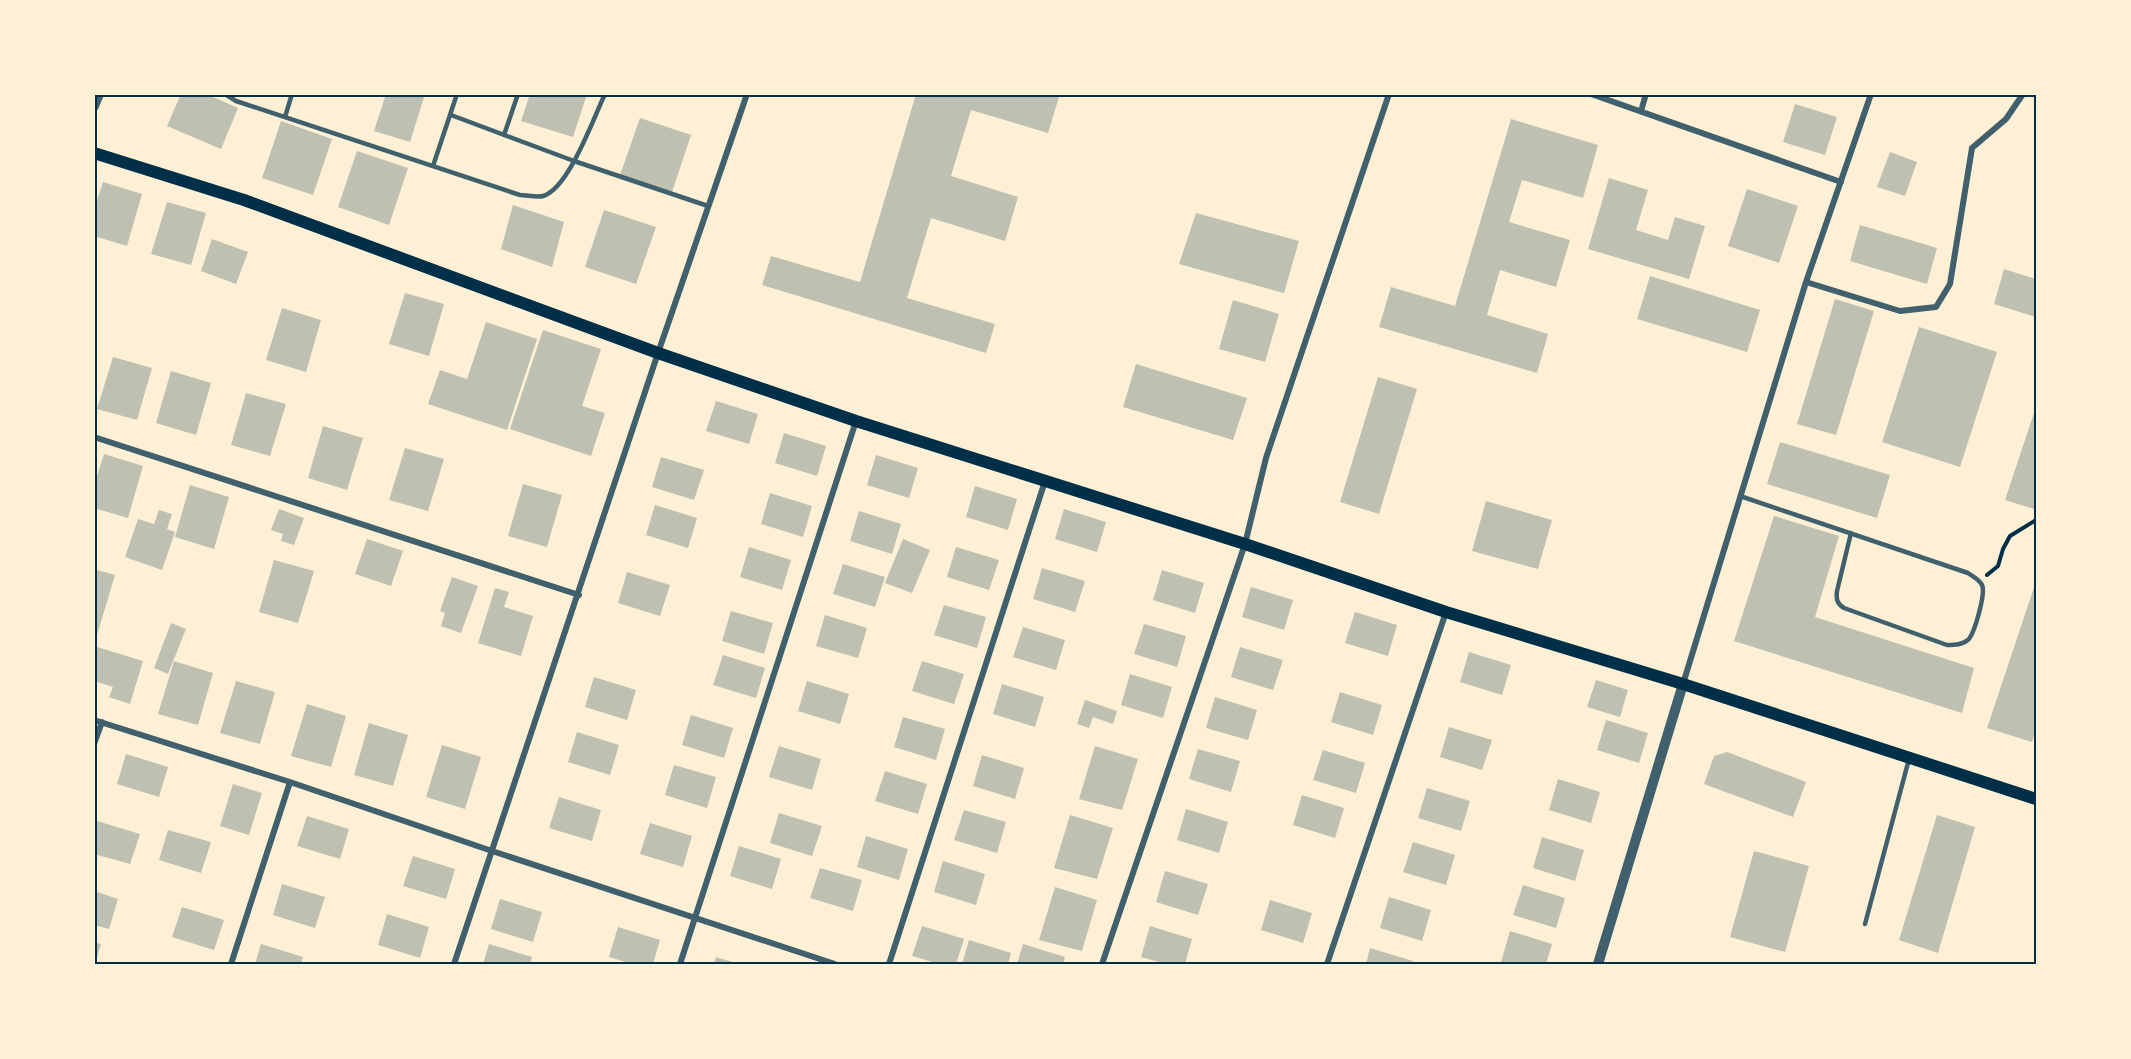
<svg xmlns="http://www.w3.org/2000/svg" width="2131" height="1059" font-family="'Nunito Sans',sans-serif">
	<style>
		.building { fill: #bec0b2 }
		.lines { fill: none; stroke-linecap: round; stroke-linejoin: round }
		.path { stroke: #003049; stroke-width: 4 }
		.service { stroke: #3f606c; stroke-width: 4.5 }
		.minor { stroke: #3f606c; stroke-width: 6 }
		.tertiary { stroke: #3f606c; stroke-width: 10 }
		.secondary { stroke: #003049; stroke-width: 12 }
		.neatline { fill: none; stroke: #003049; stroke-width: 2 }
	</style>
	<rect width="100%" height="100%" fill="#fdf0d5"/>
	<path class="building" d="M181,94H206L238,108L221,149L167,126Z
		M386,94H425L410,142L374,131Z
		M530,94H587L573,137L521,121Z
		M916,94H1051L1059,97L1048,133L971,110L951,176L1018,197L1005,241L931,218L907,298L995,324L986,353L762,285L771,256L860,282Z
		M1795,104L1837,117L1825,155L1783,142Z
		M640,118L691,135L672,192L620,175Z
		M1511,119L1598,145L1583,198L1522,180L1509,222L1570,240L1556,287L1500,270L1487,315L1548,334L1537,373L1379,327L1391,287L1455,306Z
		M281,121L332,139L313,195L262,178Z
		M357,151L408,168L389,225L338,207Z
		M1890,152L1917,162L1905,196L1877,187Z
		M1609,178L1648,190L1636,230L1668,240L1675,217L1705,226L1689,279L1588,249Z
		M103,182L142,194L127,246L94,236V210Z
		M1747,189L1798,206L1779,263L1728,246Z
		M167,202L206,213L191,265L151,254Z
		M513,205L564,222L552,267L501,249Z
		M604,210L656,227L636,284L585,267Z
		M1196,213L1299,241L1284,293L1179,264Z
		M1860,225L1937,248L1927,284L1850,261Z
		M212,239L248,252L236,284L201,271Z
		M2004,269L2036,279V317L1994,304Z
		M1650,276L1760,310L1747,352L1637,319Z
		M405,293L444,304L429,356L389,344Z
		M1835,299L1874,311L1836,435L1797,424Z
		M1233,300L1279,314L1265,362L1219,349Z
		M282,308L321,320L306,372L266,360Z
		M486,322L537,339L507,430L428,404L440,370L467,379Z
		M1919,327L1997,352L1960,467L1882,442Z
		M543,330L601,349L582,406L605,413L591,456L510,429Z
		M113,357L152,368L137,420L97,409Z
		M1136,364L1247,398L1233,440L1123,407Z
		M171,371L211,383L196,435L156,423Z
		M1378,377L1417,389L1379,514L1340,502Z
		M246,393L286,404L270,456L231,445Z
		M716,401L758,414L749,444L706,431Z
		M2036,407V503L2034,509L2005,500Z
		M323,426L363,438L347,490L308,478Z
		M784,433L826,446L817,476L775,463Z
		M1780,442L1890,475L1877,518L1767,484Z
		M405,448L444,459L428,511L389,500Z
		M104,454L143,466L128,518L94,508V486Z
		M876,455L918,468L909,498L867,485Z
		M661,457L704,470L694,500L652,487Z
		M523,484L562,495L547,547L508,536Z
		M190,485L229,497L214,549L175,537Z
		M975,486L1017,499L1008,530L966,517Z
		M770,493L812,506L803,537L761,524Z
		M1486,501L1552,520L1538,569L1472,551Z
		M655,505L697,518L688,548L646,535Z
		M279,509L304,518L294,545L281,541L283,534L271,530Z
		M1064,509L1106,522L1097,552L1055,539Z
		M159,510L172,514L167,529L175,532L162,570L125,557L138,519L154,524Z
		M859,511L901,524L892,554L850,541Z
		M1774,516L1839,536L1815,617L1974,668L1962,713L1734,641Z
		M367,539L403,551L391,586L355,574Z
		M903,539L930,550L912,593L885,583Z
		M749,547L791,560L782,590L740,577Z
		M956,547L999,560L989,590L947,577Z
		M274,560L314,571L298,623L259,612Z
		M843,564L885,577L875,607L833,594Z
		M1042,568L1085,581L1075,612L1033,599Z
		M94,569L115,575L97,635L94,634Z
		M1162,570L1204,583L1195,613L1153,600Z
		M627,572L670,585L660,616L618,603Z
		M452,577L478,586L461,633L441,626L445,613L440,611Z
		M2036,581V729L2032,742L1987,728Z
		M1251,587L1293,600L1284,630L1242,617Z
		M495,588L509,592L504,607L533,616L521,656L478,643Z
		M944,605L986,617L977,648L934,635Z
		M731,611L773,623L764,654L722,641Z
		M1355,612L1397,625L1388,656L1345,643Z
		M825,615L867,628L858,658L816,646Z
		M171,623L186,629L168,674L154,668Z
		M1144,624L1186,636L1177,667L1134,654Z
		M1023,627L1065,640L1056,670L1013,657Z
		M94,646L143,661L130,704L109,697L113,687L94,681Z
		M1240,647L1283,660L1273,690L1231,677Z
		M1469,652L1511,665L1502,695L1460,682Z
		M723,655L765,668L756,698L713,685Z
		M174,661L213,673L198,725L158,714Z
		M922,661L964,674L954,704L912,691Z
		M1130,674L1172,687L1163,718L1121,705Z
		M594,677L636,690L627,720L585,707Z
		M1596,680L1628,690L1620,717L1587,707Z
		M236,681L275,692L260,744L220,733Z
		M807,681L849,694L840,724L798,711Z
		M1002,684L1044,697L1035,727L993,714Z
		M1340,692L1382,705L1373,735L1331,722Z
		M1215,697L1257,710L1248,740L1206,728Z
		M1085,700L1117,711L1113,724L1093,717L1089,728L1077,724Z
		M307,704L346,716L331,767L291,756Z
		M691,715L733,728L724,758L682,745Z
		M903,717L945,729L936,760L894,747Z
		M1606,720L1648,733L1639,763L1597,750Z
		M369,723L408,735L393,786L354,775Z
		M1449,727L1492,740L1482,770L1440,757Z
		M577,732L619,745L610,775L568,762Z
		M442,745L481,757L465,809L426,797Z
		M779,746L821,759L812,790L769,777Z
		M1095,746L1138,759L1122,810L1079,799Z
		M1198,749L1240,761L1231,792L1189,779Z
		M1323,750L1365,763L1356,793L1313,780Z
		M1727,752L1806,782L1793,817L1704,784L1714,756Z
		M126,754L168,767L159,797L117,784Z
		M982,755L1024,768L1015,799L973,786Z
		M674,765L716,777L707,808L665,795Z
		M885,771L927,784L918,814L875,801Z
		M1558,779L1600,792L1591,823L1549,810Z
		M233,784L262,793L249,835L220,826Z
		M1427,788L1470,801L1461,831L1418,818Z
		M1302,795L1344,808L1335,838L1293,825Z
		M559,797L601,810L592,841L549,828Z
		M1186,809L1228,822L1219,853L1177,840Z
		M964,810L1006,822L997,853L954,840Z
		M779,813L822,826L812,856L770,843Z
		M1070,815L1113,828L1097,879L1054,868Z
		M1937,815L1975,827L1938,953L1899,940Z
		M307,816L349,829L340,859L297,846Z
		M97,821L140,834L130,864L94,854V831Z
		M650,823L692,836L683,867L640,854Z
		M168,830L211,842L201,873L159,860Z
		M866,836L908,849L899,880L857,867Z
		M1542,837L1584,850L1575,881L1533,868Z
		M1413,842L1455,855L1446,885L1403,872Z
		M739,846L781,859L772,889L730,876Z
		M1754,851L1809,866L1785,952L1730,937Z
		M413,856L455,869L446,899L403,886Z
		M943,861L985,874L976,905L934,892Z
		M820,868L862,880L853,911L810,898Z
		M1165,871L1208,884L1198,915L1156,902Z
		M282,884L325,897L315,928L273,915Z
		M1523,885L1565,898L1556,928L1513,915Z
		M1055,887L1097,900L1082,951L1039,940Z
		M94,891L118,899L109,929L94,925Z
		M1389,897L1431,910L1422,941L1380,928Z
		M500,899L542,912L533,942L491,929Z
		M1270,900L1312,913L1303,943L1261,930Z
		M182,907L224,920L214,950L172,937Z
		M387,914L429,927L420,958L378,945Z
		M922,926L964,939L956,964H939L912,956Z
		M1150,926L1192,939L1185,964H1166L1141,957Z
		M618,927L660,940L653,964H632L609,957Z
		M1510,931L1552,944L1546,964H1511L1501,962Z
		M969,940L1011,953L1008,964H962Z
		M94,942L101,944L95,964H94Z
		M261,944L303,957L301,964H255Z
		M489,944L532,957L530,964H483Z
		M1023,944L1065,957L1063,964H1017Z
		M1370,948L1413,961L1412,964H1366Z
		M716,957L739,964H714Z"/>
	<g class="lines">
		<path class="path" d="M1987,575L1998,566L2003,549L2010,536L2036,520"/>
		<path class="service" d="M225,94L236,101L520,195C527,195 537,198 543,196C569,188 593,119 605,94
			M451,115L574,161L708,206
			M285,117L292,94
			M504,135L518,94
			M433,166L457,94
			M1740,496L1968,573C1972,576 1979,579 1982,585C1986,593 1975,631 1969,639C1963,645 1954,645 1947,645L1844,608C1837,604 1836,599 1837,591L1851,533
			M1865,924L1909,759"/>
		<path class="minor" d="M1591,94L1841,182
			M1641,111L1646,94
			M1806,282L1900,311L1936,307L1950,284L1972,148L2006,119L2023,94
			M94,437L579,595
			M1683,684L1806,282L1871,94
			M94,720L290,782L492,851L835,964
			M94,744L102,722
			M231,964L290,782
			M454,964L658,353L747,94
			M680,964L856,421
			M889,964L1045,481
			M1102,964L1245,544L1266,458L1389,94
			M1327,964L1446,612"/>
		<path class="tertiary" d="M94,106L99,94
			M1598,964L1683,684"/>
		<path class="secondary" d="M94,153L244,200L658,353L856,421L1245,544L1446,612L1683,684L2036,799"/>
	</g>
	<rect width="2131" height="1059" fill="none" stroke="#fdf0d5" stroke-width="192"/>
	<rect x="96" y="96" width="1939" height="867" class="neatline"/>
</svg>
